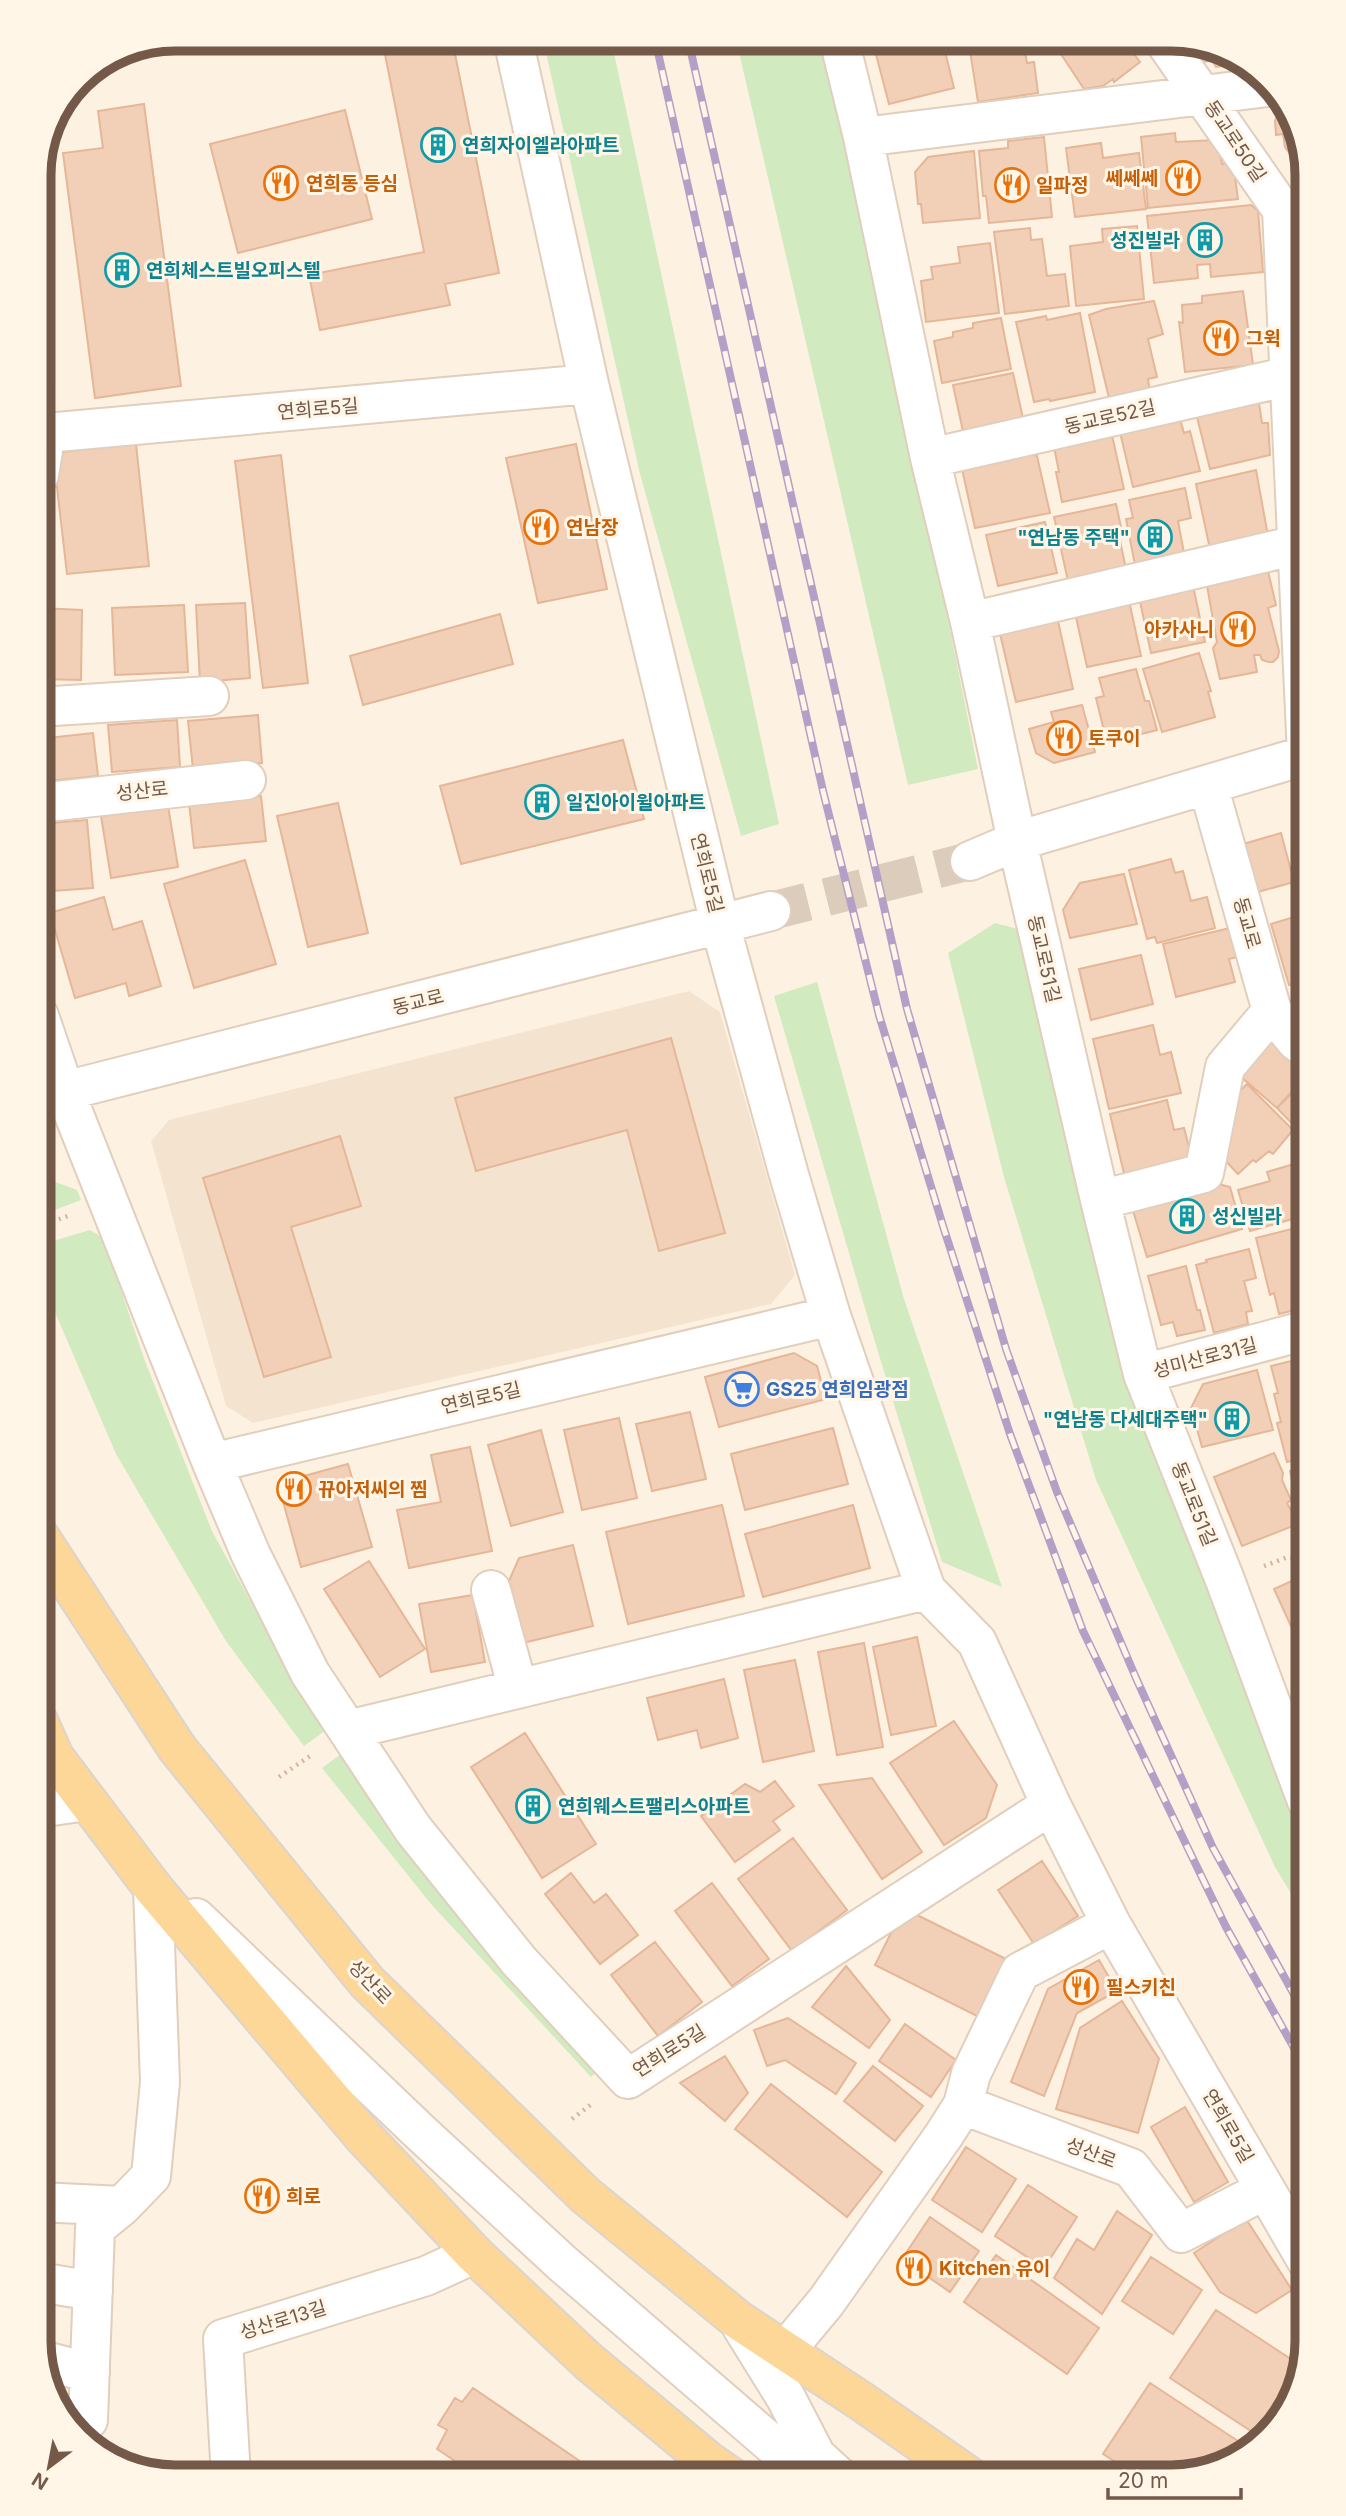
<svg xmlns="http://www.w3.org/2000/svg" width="1346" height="2516" font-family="Inter,'Noto Sans KR',sans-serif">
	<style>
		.residential { fill: #f4e4cf }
		.green { fill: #d1eac0 }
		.building { fill: #f2d0b8; stroke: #e5b698; stroke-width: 2 }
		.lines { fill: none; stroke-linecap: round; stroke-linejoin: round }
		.minor-tunnel { stroke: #dbccbb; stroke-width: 38; stroke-dasharray: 38 19; stroke-linecap: butt }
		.minor-casing { stroke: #e1cebd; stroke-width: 42 }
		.major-casing { stroke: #dbd4cf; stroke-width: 42 }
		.path { stroke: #d7b39c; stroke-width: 4.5; stroke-dasharray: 2 5; stroke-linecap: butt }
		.minor { stroke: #fff; stroke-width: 38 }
		.major { stroke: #fdd798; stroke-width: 38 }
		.rail-casing { stroke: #b4a0c6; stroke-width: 8 }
		.rail { stroke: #fff6e8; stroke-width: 5; stroke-dasharray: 16; stroke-linecap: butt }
		.labels { text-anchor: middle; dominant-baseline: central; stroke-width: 6; stroke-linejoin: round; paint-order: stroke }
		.street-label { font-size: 19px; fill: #745848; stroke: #fff6e8 }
		.culture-label { font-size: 19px; font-weight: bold; fill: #0d838f; stroke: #fff6e8; text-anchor: start }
		.food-label { font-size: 19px; font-weight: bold; fill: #c56008; stroke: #fff6e8; text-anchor: start }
		.shop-label { font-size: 19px; font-weight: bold; fill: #366cbe; stroke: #fff6e8; text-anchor: start }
		.rim { fill: none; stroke: #745848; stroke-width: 9 }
	</style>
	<rect width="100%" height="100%" fill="#fdf2e1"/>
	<path class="residential" d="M689,991L720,1012L795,1275L771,1304L253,1423L226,1406L151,1141L169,1120Z"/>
	<path class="green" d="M543,39H611L779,824L741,836L640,474Z
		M736,39H819L877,264L978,769L908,785Z
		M995,923L1038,934L1104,1221L1307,1786V1920L1275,1867L1096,1480L1004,1177L948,953Z
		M817,982L904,1299L1002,1587L942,1562L872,1332L774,996Z
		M39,1176L77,1190L81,1200L39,1216Z
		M90,1230L103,1238L145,1361L212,1531L281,1657L330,1727L304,1746L226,1641L116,1454L39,1275V1245Z
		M345,1751L604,2066L591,2077L431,1904L322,1768Z"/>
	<path class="building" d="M382,39H452L499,273L445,284L450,305L320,330L309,275L424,252Z
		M872,39H942L954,88L889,104Z
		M1005,39H1023L1027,63L1034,62L1038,93L978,102L969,44Z
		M1051,39H1123L1140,62L1114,82L1113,79L1103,86L1084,89Z
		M1197,45L1247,62L1216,67L1212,60L1204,62L1198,56Z
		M144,104L181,386L95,398L63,153L103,148L98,111Z
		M1284,107L1297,123L1307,172L1304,173L1285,147L1283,134L1276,135L1275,121L1280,108Z
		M345,110L372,219L238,253L210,144Z
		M1175,133L1176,142L1217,140L1222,164L1233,163L1238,199L1148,208L1141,137Z
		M1044,137L1052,217L989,223L986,196H983L979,151L1008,148V141Z
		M1101,143L1103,158L1139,153L1146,209L1075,217L1066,148Z
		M974,151L980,218L923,223L921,204H918L915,172L928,157Z
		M1307,191V233L1305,192Z
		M1251,205L1258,211L1263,272L1211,277L1210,264L1197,265L1198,278L1154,283L1147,216Z
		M1137,226L1144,299L1076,306L1070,246L1103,242L1102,229Z
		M1030,228L1031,240L1042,239L1047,276L1065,274L1069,306L1005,314L994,232Z
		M990,243L999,313L926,322L921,281L933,279L931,267L960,263L958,247Z
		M1243,291L1253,365L1185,372L1179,322L1183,323L1182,305L1202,303V296Z
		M1154,301L1163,334L1148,339L1157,377L1148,379L1150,393L1110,402L1089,315L1106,309Z
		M1080,313L1095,392L1050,401L1049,399L1034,402L1016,322L1046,316L1047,320Z
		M1001,318L1011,369L942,383L934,341L953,337V332L973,328V323Z
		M1013,373L1024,423L964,436L953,385Z
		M1258,397L1262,423H1268L1270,455L1210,469L1195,409Z
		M1179,415L1184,433L1190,431L1200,471L1133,487L1119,428Z
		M1111,431L1124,489L1062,502L1056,472H1059L1054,447Z
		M136,444L149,566L67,574L53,453Z
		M576,444L607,589L538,603L506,458Z
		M1029,454L1037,456L1050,513L975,528L962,469Z
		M281,455L308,683L263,688L235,461Z
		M1256,470L1268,536L1210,549L1196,484Z
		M1185,488L1191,518L1178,521L1184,553L1136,570L1126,519L1133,518L1129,500Z
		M1116,504L1123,536H1119L1126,569L1068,581L1054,517Z
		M1045,522L1057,573L998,586L986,535Z
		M1267,567L1276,605L1268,608L1279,651L1278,657L1273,662H1269L1262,660L1260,655H1254L1257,672L1220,679L1213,648L1217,642L1206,580Z
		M1192,581L1205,642L1151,653L1138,592Z
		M1128,596L1141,656L1087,667L1074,608Z
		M245,603L250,678L200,682L196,605Z
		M184,605L188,672L115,675L112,608Z
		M39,608L82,610L81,680L39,679Z
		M1056,612L1073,689L1016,702L998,625Z
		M500,614L513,664L363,705L350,656Z
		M1199,653L1211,691L1208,692L1215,717L1162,732L1143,669Z
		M1136,669L1145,701H1149L1157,730L1107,743L1096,698L1104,696L1099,678Z
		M1082,705L1095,752L1054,763L1036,753L1029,729L1054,722L1051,712Z
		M258,715L262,763L193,769L188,721Z
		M177,720L180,767L112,772L108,725Z
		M93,733L98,776L39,782V739Z
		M623,740L644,819L461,864L440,786Z
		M261,796L266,841L194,848L189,802Z
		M338,803L368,933L308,947L277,816Z
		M168,806L178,867L111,878L101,816Z
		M87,820L93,888L39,892V824Z
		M1307,823V861L1297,826Z
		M1281,833L1294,882L1254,893L1240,845Z
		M1171,859L1175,873L1183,871L1191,901L1207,897L1215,928L1157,943L1155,937L1147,939L1129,870Z
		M245,860L276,964L194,988L164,884Z
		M1124,874L1137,924L1070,938L1063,910L1080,883Z
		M104,897L113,930L142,921L161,986L129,996L126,983L75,998L50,913Z
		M1307,913V980L1289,985L1271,924Z
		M1230,928L1237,957L1229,959L1235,982L1176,997L1163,944Z
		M1141,955L1153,1004L1091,1020L1079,969Z
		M1153,1025L1160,1055L1171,1052L1181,1093L1109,1109L1093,1039Z
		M1267,1025L1286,1055L1307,1075L1277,1108L1233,1070Z
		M671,1038L725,1233L659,1251L627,1130L476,1171L455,1098Z
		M1302,1083L1307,1087V1137L1306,1138L1277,1108Z
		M1247,1084L1293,1130L1273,1154L1269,1151L1256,1162L1253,1160L1238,1174L1222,1157L1224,1107Z
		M1167,1100L1174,1130L1184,1128L1194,1166L1126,1182L1110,1114Z
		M340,1136L361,1206L291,1227L331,1357L264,1377L203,1178Z
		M1307,1160V1215L1250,1231L1238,1190L1270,1181L1267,1172Z
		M1211,1182L1230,1187L1242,1229L1147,1257L1131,1204Z
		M1307,1225V1307L1279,1314L1274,1293L1270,1295L1256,1238Z
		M1249,1249L1256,1278L1244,1281L1252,1311L1246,1312L1248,1324L1214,1333L1196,1265L1207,1262L1206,1260Z
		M1186,1266L1197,1310H1200L1205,1330L1177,1336L1173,1322L1161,1325L1148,1276Z
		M794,1353L817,1366L826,1399L719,1427L705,1377Z
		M1307,1357V1457L1287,1462L1277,1423L1281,1422L1274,1394L1278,1393L1271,1366Z
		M1257,1370L1273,1430L1202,1447L1191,1408L1203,1384Z
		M690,1412L706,1479L652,1491L636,1424Z
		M619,1418L637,1498L582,1510L564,1430Z
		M833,1428L848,1484L745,1510L731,1454Z
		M541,1430L563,1512L511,1526L488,1445Z
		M470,1447L492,1551L409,1568L397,1510L441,1502L431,1455Z
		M1274,1453L1283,1473L1282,1480L1291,1500L1287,1503L1298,1524L1242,1546L1214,1477Z
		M348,1464L372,1547L301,1567L278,1483Z
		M1307,1467V1548L1290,1471Z
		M722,1505L744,1596L628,1624L606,1532Z
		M853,1505L870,1568L763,1597L745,1534Z
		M573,1545L593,1626L523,1643L508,1583L519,1558Z
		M369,1561L425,1649L380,1677L324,1589Z
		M1307,1574V1656L1305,1657L1274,1589Z
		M473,1595L485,1662L431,1672L419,1604Z
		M917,1637L936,1726L891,1735L873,1647Z
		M864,1643L883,1747L837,1755L818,1652Z
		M795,1660L814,1751L763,1762L744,1670Z
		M724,1679L738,1738L701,1748L697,1730L658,1740L647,1698Z
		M954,1721L997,1785L986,1818L944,1845L890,1763Z
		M525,1733L596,1844L542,1878L471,1767Z
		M872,1778L922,1852L882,1879L819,1785Z
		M775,1781L794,1806L773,1821L780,1830L735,1862L701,1816L745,1784L760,1792Z
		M793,1838L847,1910L792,1951L738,1879Z
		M1042,1861L1078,1916L1034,1944L998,1890Z
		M571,1873L594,1903L606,1894L638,1935L600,1964L545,1894Z
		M712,1883L769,1959L732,1986L675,1911Z
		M917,1915L1008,1960L979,2017L875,1965L892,1931Z
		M655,1942L702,2002L658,2036L611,1975Z
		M1099,1960L1117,1991L1077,2013L1044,2096L1011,2082L1048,1989Z
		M846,1966L890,2020L869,2048L812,2007Z
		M1122,2001L1159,2059L1138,2133L1056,2109L1080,2028Z
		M788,2018L856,2063L836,2094L785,2060L767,2066L754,2030Z
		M905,2024L956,2060L931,2097L879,2061Z
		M725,2056L748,2093L725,2121L680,2083Z
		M873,2066L923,2106L895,2141L844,2101Z
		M771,2084L882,2172L847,2217L735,2129Z
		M1185,2107L1228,2182L1194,2202L1151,2127Z
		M966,2147L1016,2179L982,2232L932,2200Z
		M1028,2185L1077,2217L1044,2268L995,2236Z
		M1117,2211L1152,2235L1102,2314L1054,2278L1077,2239L1094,2250Z
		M930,2217L979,2251L950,2292L902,2259Z
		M1246,2219L1292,2290L1256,2313L1220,2292L1194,2253Z
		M996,2255L1099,2328L1067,2374L964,2302Z
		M1151,2257L1202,2290L1173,2334L1122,2301Z
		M1216,2310L1300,2365L1289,2402L1273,2426L1260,2437L1170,2378Z
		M1150,2383L1247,2447L1223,2467L1171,2478L1139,2477L1103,2454Z
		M473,2388L603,2477H479L437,2449L447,2430L438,2425L455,2398L462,2402Z"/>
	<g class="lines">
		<path class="minor-tunnel" d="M771,911L970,861"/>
		<g class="minor-casing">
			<path id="minor" d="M513,39L589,384L720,924L789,1175L831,1316L926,1590L977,1642L1051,1805L1111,1924L1307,2261
				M839,39L863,137L930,458L970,622L1017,841L1100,1200L1143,1374L1225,1580L1307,1801
				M863,137L1268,87
				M930,458L1290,376
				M39,475L46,433L589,384
				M970,622L1297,545
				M39,707L209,696
				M1208,785L1272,1011L1296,1041L1307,1049
				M39,803L246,780
				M970,861L1017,841L1307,755L1282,210L1163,39
				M39,1016L65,1092L212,1463L251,1555L310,1673L413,1829L519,1961L628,2079L1051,1805
				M41,1097L771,911
				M1100,1200L1204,1173L1225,1067L1272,1011
				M1143,1374L1307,1330
				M212,1463L831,1316
				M491,1590L518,1689
				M348,1730L926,1590
				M39,1808L86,1801
				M196,1918L421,2133L562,2263L810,2477
				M963,2105L1131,2168L1181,2233L1265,2190
				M39,2202L122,2206
				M39,2282L93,2291
				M742,2327L786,2398L816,2456L839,2477
				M786,2350L826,2302L944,2135L963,2105L971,2074L1020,1972L1111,1924
				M42,2360L90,2373
				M88,2420L95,2228L122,2206L151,2176L160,2082L153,1888
				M231,2477L223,2339L426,2276L474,2254"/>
		</g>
		<g class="major-casing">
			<path id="major" d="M39,1536L177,1748L367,1982L585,2195L738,2320L861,2401L970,2477
				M39,1723L54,1757L153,1888L363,2136L474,2254L589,2362L708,2461L731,2477"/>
		</g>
		<path class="path" d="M39,1226L68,1216
			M1264,1566L1288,1557L1307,1559
			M279,1777L313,1754
			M572,2119L593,2103"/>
		<use href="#minor" class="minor"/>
		<use href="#major" class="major"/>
		<g class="rail-casing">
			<path id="rail" d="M655,39L823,791L879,1015L943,1226L1010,1434L1083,1631L1226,1927L1307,2071
				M688,39L907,1009L1006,1349L1057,1492L1136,1678L1213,1848L1307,2018"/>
		</g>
		<use href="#rail" class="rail"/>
	</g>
	<defs>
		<g id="building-ring" transform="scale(1.75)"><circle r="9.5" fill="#fff6e8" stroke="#0f9aa8" stroke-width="1.5"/><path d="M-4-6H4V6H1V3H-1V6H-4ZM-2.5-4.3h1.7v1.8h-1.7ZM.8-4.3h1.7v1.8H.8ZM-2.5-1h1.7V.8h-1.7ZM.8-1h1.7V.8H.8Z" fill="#0f9aa8"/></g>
		<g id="restaurant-ring" transform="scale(1.75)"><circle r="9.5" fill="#fff6e8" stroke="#e8710a" stroke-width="1.5"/><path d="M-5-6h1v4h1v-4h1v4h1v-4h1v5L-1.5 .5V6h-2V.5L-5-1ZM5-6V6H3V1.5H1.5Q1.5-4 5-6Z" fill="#e8710a"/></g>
		<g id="supermarket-ring" transform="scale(1.75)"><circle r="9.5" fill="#fff6e8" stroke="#3f7fe0" stroke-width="1.5"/><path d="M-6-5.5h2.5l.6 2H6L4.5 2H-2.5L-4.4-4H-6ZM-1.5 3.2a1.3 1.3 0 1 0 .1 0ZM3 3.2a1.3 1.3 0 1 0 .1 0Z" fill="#3f7fe0"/></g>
	</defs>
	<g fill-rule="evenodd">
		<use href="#building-ring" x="438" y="145"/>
		<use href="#restaurant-ring" x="1183" y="178"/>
		<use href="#restaurant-ring" x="281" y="183"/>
		<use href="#restaurant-ring" x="1012" y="185"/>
		<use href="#building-ring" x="1205" y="240"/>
		<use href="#building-ring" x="122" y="270"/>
		<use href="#restaurant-ring" x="1221" y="338"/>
		<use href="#restaurant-ring" x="541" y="527"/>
		<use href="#building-ring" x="1155" y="537"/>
		<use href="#restaurant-ring" x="1238" y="629"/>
		<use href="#restaurant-ring" x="1064" y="738"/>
		<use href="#building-ring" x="542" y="802"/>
		<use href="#building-ring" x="1187" y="1216"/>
		<use href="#supermarket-ring" x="742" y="1389"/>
		<use href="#building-ring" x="1232" y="1419"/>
		<use href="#restaurant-ring" x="294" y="1489"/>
		<use href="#building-ring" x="533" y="1806"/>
		<use href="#restaurant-ring" x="1081" y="1987"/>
		<use href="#restaurant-ring" x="262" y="2196"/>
		<use href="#restaurant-ring" x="914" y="2268"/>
	</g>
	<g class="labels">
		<g class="street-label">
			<text transform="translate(1235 141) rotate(56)">동교로50길</text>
			<text transform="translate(318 409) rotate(-5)">연희로5길</text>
			<text transform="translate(1110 417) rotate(-13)">동교로52길</text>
			<text transform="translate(142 791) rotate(-6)">성산로</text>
			<text transform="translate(707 873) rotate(76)">연희로5길</text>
			<text transform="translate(1247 923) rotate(74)">동교로</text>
			<text transform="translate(1044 959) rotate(77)">동교로51길</text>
			<text transform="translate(418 1002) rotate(-14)">동교로</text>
			<text transform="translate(1205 1358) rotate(-15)">성미산로31길</text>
			<text transform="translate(481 1398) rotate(-13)">연희로5길</text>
			<text transform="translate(1194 1504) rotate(68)">동교로51길</text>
			<text transform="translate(370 1982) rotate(47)">성산로</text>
			<text transform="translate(669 2051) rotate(-32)">연희로5길</text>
			<text transform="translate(1228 2126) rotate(60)">연희로5길</text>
			<text transform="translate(1091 2153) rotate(21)">성산로</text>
			<text transform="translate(283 2320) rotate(-17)">성산로13길</text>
		</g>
		<g class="culture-label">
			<text x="462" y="145">연희자이엘라아파트</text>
			<text x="1180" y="240" text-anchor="end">성진빌라</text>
			<text x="146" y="270">연희체스트빌오피스텔</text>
			<text x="1130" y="537" text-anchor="end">"연남동 주택"</text>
			<text x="566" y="802">일진아이윌아파트</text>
			<text x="1212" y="1216">성신빌라</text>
			<text x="1208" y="1419" text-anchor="end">"연남동 다세대주택"</text>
			<text x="558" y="1806">연희웨스트팰리스아파트</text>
		</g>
		<g class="food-label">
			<text x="1158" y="178" text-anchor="end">쎄쎄쎄</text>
			<text x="306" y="183">연희동 등심</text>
			<text x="1036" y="185">일파정</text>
			<text x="1246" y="338">그윅</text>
			<text x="566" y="527">연남장</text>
			<text x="1214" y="629" text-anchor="end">아카사니</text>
			<text x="1088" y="738">토쿠이</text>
			<text x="318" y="1489">뀨아저씨의 찜</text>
			<text x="1106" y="1987">필스키친</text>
			<text x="286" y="2196">희로</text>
			<text x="939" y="2268">Kitchen 유이</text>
		</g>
		<g class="shop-label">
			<text x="766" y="1389">GS25 연희임광점</text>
		</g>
	</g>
	<path d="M0 0H1346V2516H0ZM175 51H1171A124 124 0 0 1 1295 175V2341A124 124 0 0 1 1171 2465H175A124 124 0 0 1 51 2341V175A124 124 0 0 1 175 51Z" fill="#fff6e8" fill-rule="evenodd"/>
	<path class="rim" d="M175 51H1171A124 124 0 0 1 1295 175V2341A124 124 0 0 1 1171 2465H175A124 124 0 0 1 51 2341V175A124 124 0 0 1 175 51Z"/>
	<g transform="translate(49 2467) rotate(212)" stroke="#fff6e8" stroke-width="5" paint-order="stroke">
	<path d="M0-5L12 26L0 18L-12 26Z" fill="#745848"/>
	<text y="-10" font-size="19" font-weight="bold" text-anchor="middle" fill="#745848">N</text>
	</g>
	<path d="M1108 2488v10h133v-10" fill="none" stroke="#745848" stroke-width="3.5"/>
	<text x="1118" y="2488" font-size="21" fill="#745848" stroke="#fff6e8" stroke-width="5" paint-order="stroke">20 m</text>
</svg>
